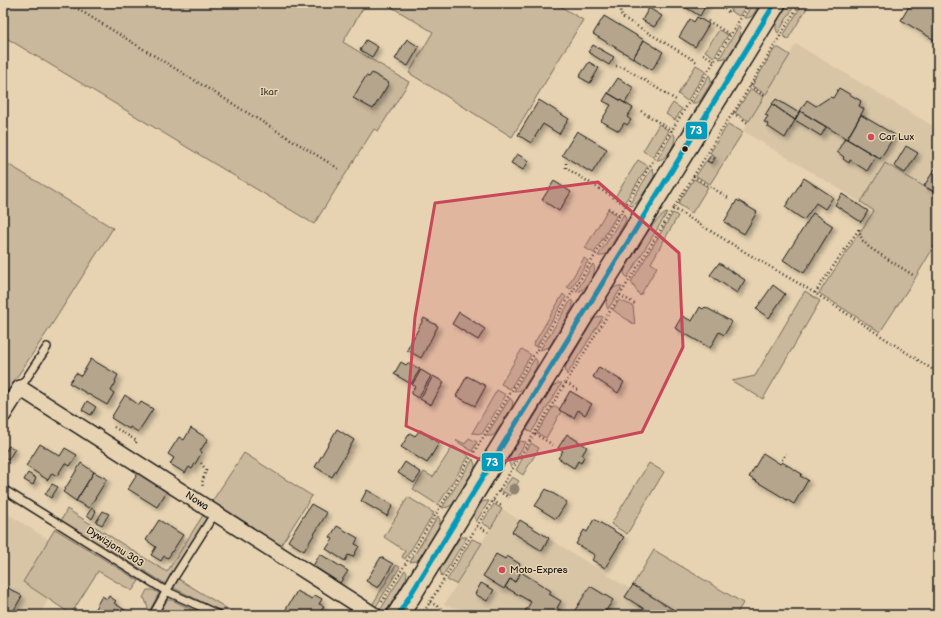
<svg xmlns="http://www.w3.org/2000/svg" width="941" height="618" font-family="'Balsamiq Sans',sans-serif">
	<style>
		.built { fill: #d8c5a6 }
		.green { fill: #cab89c; stroke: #736a5c }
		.building { fill: #b4a58c; stroke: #1c1c1c; filter: url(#shadow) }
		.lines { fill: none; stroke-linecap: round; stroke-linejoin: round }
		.lane-casing { stroke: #1c1c1c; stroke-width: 10 }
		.street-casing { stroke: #1c1c1c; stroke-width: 18 }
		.secondary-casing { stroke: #1c1c1c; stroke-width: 24 }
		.path { stroke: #1c1c1c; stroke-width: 2.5; stroke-dasharray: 1 3; stroke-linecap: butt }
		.lane { stroke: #e7d3b1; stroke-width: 7 }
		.street { stroke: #e7d3b1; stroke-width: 15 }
		.secondary { stroke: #e7d3b1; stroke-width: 21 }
		.bus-1-casing { stroke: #e7d3b1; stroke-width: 8 }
		.bus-1 { stroke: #039bbc; stroke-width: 5 }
		.tree { fill: #908471 }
		.marked { fill: #c84758; fill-opacity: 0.2; stroke: #c84758; stroke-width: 3; stroke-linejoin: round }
		.poi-dot { fill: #d1495b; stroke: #e7d3b1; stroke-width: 1.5 }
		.bus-dot { fill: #1c1c1c; stroke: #e7d3b1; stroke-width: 1.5 }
		.labels { text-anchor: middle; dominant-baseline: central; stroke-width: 3; stroke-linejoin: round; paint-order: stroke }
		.park-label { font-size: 10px; fill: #48433c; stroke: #e7d3b1 }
		.poi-label { font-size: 10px; fill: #1c1c1c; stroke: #e7d3b1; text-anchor: start }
		.street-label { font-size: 10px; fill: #1c1c1c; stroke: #e7d3b1 }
		.line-badge { stroke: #e7d3b1; stroke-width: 1.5 }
		.badge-label { font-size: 11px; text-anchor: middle; font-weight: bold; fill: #fff }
	</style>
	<defs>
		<filter id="shadow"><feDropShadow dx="3.5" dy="3.5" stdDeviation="2" flood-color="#0004"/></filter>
	</defs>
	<rect width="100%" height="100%" fill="#e7d3b1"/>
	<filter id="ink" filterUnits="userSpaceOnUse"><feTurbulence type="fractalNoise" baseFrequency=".025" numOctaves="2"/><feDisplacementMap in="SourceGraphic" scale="8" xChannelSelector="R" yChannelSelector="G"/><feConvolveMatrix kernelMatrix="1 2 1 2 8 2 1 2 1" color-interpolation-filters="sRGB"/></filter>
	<g filter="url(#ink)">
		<path class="built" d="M796,44L938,129V195L885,163L861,202L743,131Z
			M502,509L630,589L633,585L682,615H473L467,611L444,605Z
			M3,511L49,540L23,582L49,599L39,615H3Z"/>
		<path class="green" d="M3,3H366L343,42L409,82L378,131L374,129L314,224L3,36Z
			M385,3H555L583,20L512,137L409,73L433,32Z
			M735,3H748L739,16L730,11Z
			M753,3H759C755,11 754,19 744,18Z
			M789,3H796L778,33C771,24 784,11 789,3Z
			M803,3H810L788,39L783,36Z
			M739,26C745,36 733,48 728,56L725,58L719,59Z
			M719,30L728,35L714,57L705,51Z
			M775,48H779L790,55L766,94L752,86Z
			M696,65L706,71L687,101L678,94Z
			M709,75L711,79V83L700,101L697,103H692Z
			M751,89L764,97L749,121L735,113Z
			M673,103L682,109L675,120L666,114Z
			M659,124L669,131L653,157L643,151Z
			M728,124L743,132L710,184L696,176L706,161L712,164L716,157L710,153Z
			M673,133L675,136C675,146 667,160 657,160Z
			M638,160L648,166L624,203L615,197Z
			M3,161L113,228L49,329L3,398Z
			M885,163L938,195V240L914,280L880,332L819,293L874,211L861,202Z
			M652,168L654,173V177L637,203L632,206L629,205Z
			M694,179L708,187L692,213L678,204Z
			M608,209L617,215L594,253L585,248Z
			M667,213L627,278L624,273L625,269C633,257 654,216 667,213Z
			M673,213L678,216L651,263L657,267L640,296L631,282Z
			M624,214L626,219L625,222L607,253L602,256H598Z
			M584,258L588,261L571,289L567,287Z
			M593,264C599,272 586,292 576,292Z
			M618,286L622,287L608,309C603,301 610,288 618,286Z
			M805,291L820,301L763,399L732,381L755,376Z
			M563,294L566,297L536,347L533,345Z
			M571,300L573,302V307L549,347L540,350Z
			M619,300L633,306L635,325L613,310Z
			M600,316L603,317L567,375L565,369L566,366L594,319Z
			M522,349L531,355L510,389L501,384Z
			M535,358L537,361V366L523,389L519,391H514Z
			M558,383H562L531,433L527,429L553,386Z
			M497,390L506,395L482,434L472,433Z
			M510,398L513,402L512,407L495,434L492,436H486Z
			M553,407H557L562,410L546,438L537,433Z
			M469,438L477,442L472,451L456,441L457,440L465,444Z
			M520,441L526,442L511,467C505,459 515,448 520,441Z
			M531,443L539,448L523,475L516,470Z
			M453,446L469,456L438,505L413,489L424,472L433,477Z
			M244,453L312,496L279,548L211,503Z
			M473,459L475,465V468L452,505L448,507L442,508Z
			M649,463L664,472L627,534L611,524Z
			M512,477L519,481L515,487L516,490L513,491L510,496L502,491Z
			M408,497L434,513L405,559L402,557L405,551L384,537Z
			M484,501H489L476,522L474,515L481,503Z
			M494,504L502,509L491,528L482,523Z
			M67,509L167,572L205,512L210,515L166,584L61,521Z
			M438,516L440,520V525L419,559L416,561L410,562Z
			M55,529L139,581L132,591L98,571L71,614L23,582Z
			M460,537H467L442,577L440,570Z
			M472,539L482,543L456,584L447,580Z
			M654,550L743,603L736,615H682L633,585Z
			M396,565L400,567L374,610L371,607Z
			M405,570L407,573L406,579L387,610L379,612Z
			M177,578L236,614L235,615H228L172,587Z
			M147,590H153L159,593L149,612L145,599L143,598Z
			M167,600H172L203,615H158Z"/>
		<path class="building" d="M681,3H707L700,16L680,4Z
			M911,3H924L927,5L928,3H938V38L936,41L901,20Z
			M649,8L662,16L654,27L642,20Z
			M604,16L644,40L633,58L593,34Z
			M697,17L709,24L695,47L679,37L690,19L694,22Z
			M407,39L419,47L408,66L395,59Z
			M366,40L378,47L372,57L360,50Z
			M644,40L663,52L652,70L633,58Z
			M593,45L614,57L609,65L588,52Z
			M589,62L599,68L590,83L579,77Z
			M372,73L389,83L373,109L353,98L366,76L369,77Z
			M618,78L634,88L625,103L608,93Z
			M839,88L861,101L859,106L864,109L847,139L800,111L807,100L816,106L830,97L833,98Z
			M608,93L633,108L627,117L631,120L627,125L624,123L619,131L601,121L611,105L603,101Z
			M776,99L799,113L795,120L772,104Z
			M539,100L569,119L559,134L543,124L531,143L518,135Z
			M772,104L795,120L785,138L767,126L768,124L764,122L768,116L765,115Z
			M800,111L826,127L821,136L795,120Z
			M861,115L895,135L880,159L847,139Z
			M577,131L607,149L592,173L562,155Z
			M845,138L876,156L867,171L850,160L849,163L843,159L844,157L837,152Z
			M906,146L918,153L905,173L894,166Z
			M517,154L529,161L523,170L511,163Z
			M711,155L715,157L711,163L707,161Z
			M938,164V194L924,186Z
			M804,178L833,197L825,209L816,203L804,220L785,207Z
			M554,181L571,192L559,211L542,200Z
			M842,194L868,211L861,222L835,205Z
			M737,200L757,212L744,234L724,222Z
			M813,213L833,226L804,273L783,260Z
			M719,263L745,280L737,293L710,275Z
			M773,285L785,294L769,318L756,309Z
			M700,307L703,309L705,307L732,322L724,335L719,332L710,348L675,328L682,316L692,321Z
			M459,312L485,329L478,340L452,324Z
			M424,318L438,326L421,358L407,350Z
			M91,359L118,375L115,381L116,382L111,391L114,393L107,405L69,383L76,373L81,376Z
			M401,362L406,365L408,363L420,369L411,384L394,374Z
			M599,367L624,382L618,393L593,377Z
			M421,370L431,376L418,398L411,394L415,386L412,385Z
			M433,376L444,382L431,405L420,399Z
			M467,376L486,386L475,406L456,396Z
			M570,391L592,404L585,415L578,410L574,418L559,410Z
			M125,395L139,405L141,402L153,409L138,432L130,427L129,429L111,418Z
			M87,401L96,407L91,415L82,410Z
			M191,428L208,439L200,451L202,452L192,469L189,467L185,473L170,464L174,458L168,454L179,437L184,440Z
			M337,429L354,440L332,477L315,467Z
			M420,430L439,443L427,463L401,447L410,433L415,436Z
			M567,434L587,447L582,455L584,456L581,463L578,461L574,468L558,458L563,451L558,448Z
			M40,444L60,456L65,448L77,455L70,466L65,463L57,476L52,473L48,480L26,466Z
			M9,446L15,449L8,460L3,456V455Z
			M763,453L780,464L782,462L802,474L800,476L808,480L794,504L749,477Z
			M405,462L421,473L414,483L398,473Z
			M81,463L94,472L76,501L63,492Z
			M94,472L107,479L89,508L76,501Z
			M28,473L36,478L33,485L24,480Z
			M138,473L167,491L157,507L128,489Z
			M52,484L58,487L51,498L45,494Z
			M546,489L567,502L556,519L535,506Z
			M367,490L393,505L387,516L361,501Z
			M311,504L327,513L304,551L288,541Z
			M92,508L96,511L92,519L87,515Z
			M103,511L109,514L102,525L96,522Z
			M594,519L624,537L605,568L592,560L595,555L576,544L584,530L587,532Z
			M159,520L183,535L168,558L164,556L161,561L151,555L156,547L146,540Z
			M520,520L549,538L542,551L512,532Z
			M337,526L358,538L355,544L359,546L358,548L353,557L348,555L345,561L326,549L333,539L330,537Z
			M320,554L348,571L340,583L313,566Z
			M496,554L505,559L507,556L520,564L517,569L521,572L515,582L510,579L504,589L483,576Z
			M381,557L393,564L378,588L366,581Z
			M521,572L551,591L549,594L561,601L557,608L568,615H527L524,613L531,602L505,587L510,579L515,582Z
			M481,583L494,590L487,601L475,594Z
			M3,585L22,596L11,615H3Z
			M633,585L682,615H654L625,597Z
			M590,586L613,600L603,615H572Z
			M297,591L312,599L315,595L322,599L319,604L324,606L319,615L283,614Z
			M102,596L107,599L109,596L116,601L114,603L131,614L130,615H93L92,614Z"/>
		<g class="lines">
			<g class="lane-casing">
				<path id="lane" d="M20,388L47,347
					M3,489L166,591L219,615
					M153,615L175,576L215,513"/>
			</g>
			<g class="street-casing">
				<path id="street" d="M3,415L20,388L374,615"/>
			</g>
			<g class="secondary-casing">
				<path id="secondary" d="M398,615L775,3"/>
			</g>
			<path class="path" d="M68,3L341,170
				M618,3L622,17L697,62
				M719,3L729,13
				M708,21L731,35
				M703,54L715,61
				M616,66L625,68L676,100
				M750,86L765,96
				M641,111L672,131
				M733,113L748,123
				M566,163V168L626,205
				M693,176L730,199
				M608,208L620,215
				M673,208L750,255L815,293L938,373
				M859,229L862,240L870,248L913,275
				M815,293L859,229
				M620,295L635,304
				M566,383L578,390
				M114,427L137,441L135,444
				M535,434L555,446
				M782,460L786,453
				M201,463L206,470L202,483L203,487
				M499,491L509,498
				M493,501L503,507
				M477,526L488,532
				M382,602L750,3
				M430,602L442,609
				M422,615L711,148L719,133L738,106L800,3"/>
			<use href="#lane" class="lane"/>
			<use href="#street" class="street"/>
			<use href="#secondary" class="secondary"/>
			<g class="bus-1-casing">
				<path id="bus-1" d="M398,615L775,3"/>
			</g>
			<use href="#bus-1" class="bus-1"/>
		</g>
		<circle class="tree" cx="514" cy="489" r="5.5"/>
	</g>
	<path class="marked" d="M598,182L679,253L683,347L642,432L490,464L406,426L415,317L435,203Z"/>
	<g class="poi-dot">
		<circle cx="871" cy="137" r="4"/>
		<circle cx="502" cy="570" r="4"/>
	</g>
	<circle class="bus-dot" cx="685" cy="149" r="3.5"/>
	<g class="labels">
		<g class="park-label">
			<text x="269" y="92">Ikar</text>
		</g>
		<g class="poi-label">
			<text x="879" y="137">Car Lux</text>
			<text x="510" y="570">Moto-Expres</text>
		</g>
		<g class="street-label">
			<text transform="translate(197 501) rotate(33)">Nowa</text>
			<text transform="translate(115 547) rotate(32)">Dywizjonu 303</text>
		</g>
	</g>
	<g class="line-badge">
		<rect x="685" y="121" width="23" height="19" rx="4" fill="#039bbc"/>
		<rect x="481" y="452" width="23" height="20" rx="4" fill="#039bbc"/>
	</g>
	<g class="badge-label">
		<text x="696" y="134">73</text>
		<text x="492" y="466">73</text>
	</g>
	<rect width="941" height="618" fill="none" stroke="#e7d3b1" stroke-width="16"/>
	<rect x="8" y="8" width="925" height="602" fill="none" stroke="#1c1c1c" stroke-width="1.5" filter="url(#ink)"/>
</svg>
